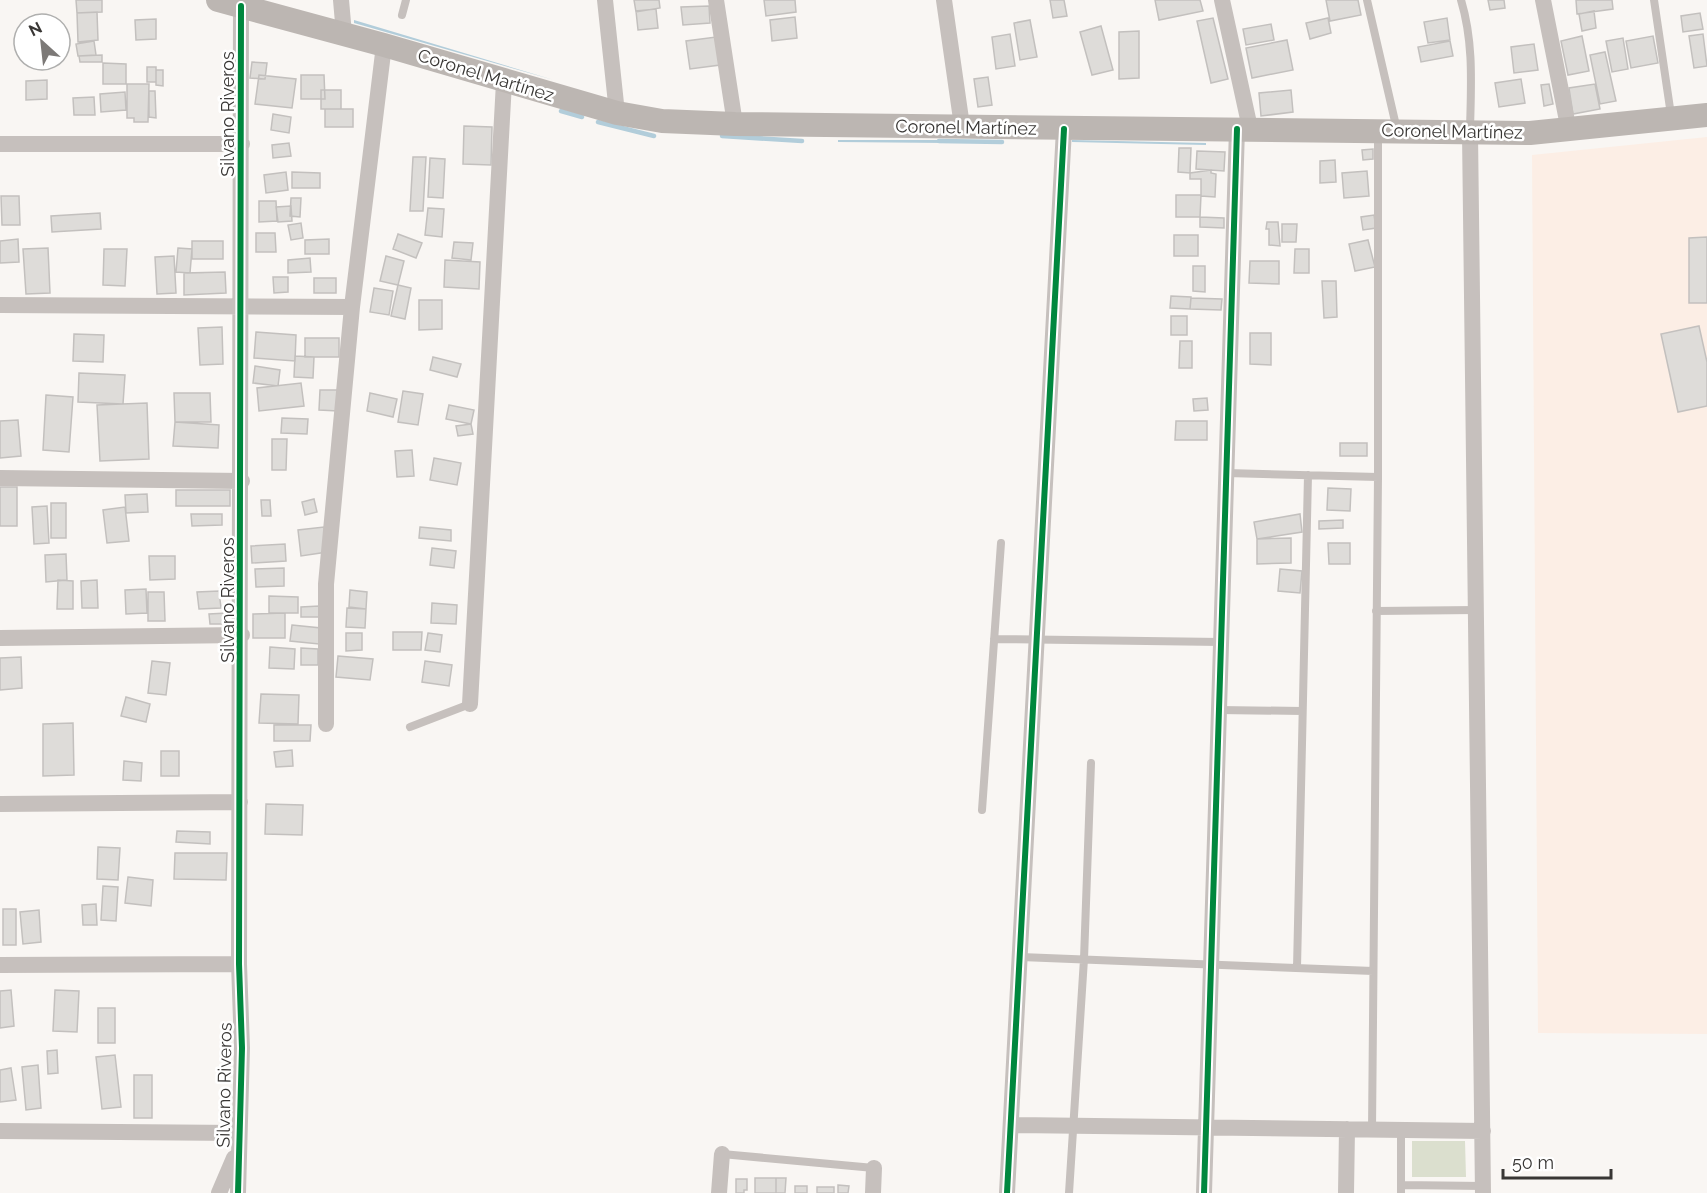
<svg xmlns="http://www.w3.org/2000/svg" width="1707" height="1193" font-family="Raleway,sans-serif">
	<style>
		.industrial { fill: #fceee5 }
		.green { fill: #dbdfce }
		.water { fill: #b2cdda }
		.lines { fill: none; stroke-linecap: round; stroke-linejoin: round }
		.stream { stroke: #b2cdda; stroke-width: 4.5 }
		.building { fill: #dedcd9; stroke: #c3c0be; stroke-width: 1.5 }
		.service { stroke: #c6c0bd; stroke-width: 8 }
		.minor { stroke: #c6c0bd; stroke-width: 16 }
		.secondary { stroke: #bcb6b2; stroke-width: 24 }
		.cycleway-casing { stroke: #fff; stroke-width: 10 }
		.cycleway { stroke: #00873e; stroke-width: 6 }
		.labels { text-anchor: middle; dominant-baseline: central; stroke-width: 5; stroke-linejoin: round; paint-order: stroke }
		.street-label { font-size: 18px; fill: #383634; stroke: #fff }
	</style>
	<rect width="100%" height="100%" fill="#f9f6f3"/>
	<path class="industrial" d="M1707,137V1034L1538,1033L1532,155Z"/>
	<path class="green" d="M1412,1141H1465L1466,1177H1412Z"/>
	<path class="water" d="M354,20L554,80L354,23Z
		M838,140H944V143L838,142Z
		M1072,140L1206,143V145L1072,142Z"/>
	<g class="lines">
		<path class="stream" d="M561,111L582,117
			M598,122L654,136
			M722,136L802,141
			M939,141L1002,142"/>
	</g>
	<path class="building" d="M76,0H102V12L77,13Z
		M634,0H659L660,8L636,12Z
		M764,0H795L796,12L766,16Z
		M1050,0H1064L1067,16L1053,18Z
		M1155,0H1200L1203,11L1159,20Z
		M1326,0H1358L1361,15L1330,21Z
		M1488,0H1504L1505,8L1490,10Z
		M1576,0H1612L1613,9L1577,14Z
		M709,6L710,23L683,25L681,7Z
		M656,9L658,28L638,30L636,11Z
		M1594,11L1596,28L1582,31L1579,14Z
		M97,12L98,40L78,42L77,13Z
		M1700,13L1703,29L1683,32L1681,16Z
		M795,17L797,38L772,41L770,20Z
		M1213,18L1228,79L1211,83L1197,21Z
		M1328,18L1331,33L1310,39L1306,23Z
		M1447,18L1450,40L1428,43L1424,22Z
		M156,19V39L136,40L135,20Z
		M1030,20L1037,57L1020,60L1014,23Z
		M1271,24L1274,40L1246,45L1243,29Z
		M1101,26L1113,70L1092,75L1080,32Z
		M1139,31V78L1119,79V32Z
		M1010,34L1015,66L996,69L992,37Z
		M1703,34L1707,66L1694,68L1689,36Z
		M1582,36L1589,71L1568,75L1561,41Z
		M1653,36L1658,63L1631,68L1626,41Z
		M716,37L720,65L690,69L686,41Z
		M1623,38L1628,69L1612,72L1606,41Z
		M1287,40L1293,70L1252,78L1246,48Z
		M94,41L96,55L78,56L76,44Z
		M1450,41L1453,56L1421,62L1418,47Z
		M1534,44L1538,70L1514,73L1511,47Z
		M1605,52L1616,101L1600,104L1590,55Z
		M102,55V62H80L79,56Z
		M252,62L267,63L265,79L250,78Z
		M103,63L126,64V84H103Z
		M147,67H156V82H147Z
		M156,70H163V86L156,85Z
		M259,75L296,79L292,108L255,104Z
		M301,75H324L325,99H301Z
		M988,77L992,105L978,107L974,79Z
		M1521,79L1525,103L1499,107L1495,83Z
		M47,80V99L26,100V81Z
		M127,84H149L148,122H134V118H127Z
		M1549,84L1553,104L1544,106L1541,85Z
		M1595,84L1600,109L1573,114L1569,88Z
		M321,90H341V109H321Z
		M1291,90L1293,112L1261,116L1259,93Z
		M149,91H155L156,118L149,117Z
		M125,92L126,110L101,112L100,94Z
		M94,97L95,115H74L73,98Z
		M325,109H353V127H325Z
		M273,114L291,117L289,133L271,130Z
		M464,126L492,127L491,165L463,164Z
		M289,143L291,156L273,158L272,145Z
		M1179,148H1191L1190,173L1178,172Z
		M1373,149V159L1363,160L1362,150Z
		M1197,151L1225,152L1224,171L1196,169Z
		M413,157H426L423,211H410Z
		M430,158L445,159L443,198L428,197Z
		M1335,160L1336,182L1320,183V161Z
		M1211,170V173L1216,174L1215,197L1201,196V179H1190V173Z
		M1367,171L1369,196L1344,198L1342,173Z
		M286,172L288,190L266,193L264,175Z
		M292,172L320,173V188H292Z
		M1176,195H1201L1200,217H1176Z
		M1,196H19L20,225H2Z
		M291,198H301L300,217L290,216Z
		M259,201H276L277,221L259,222Z
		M291,206L292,221L278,222L276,207Z
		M428,208L444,209L442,237L425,235Z
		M100,213L101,229L52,232L51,216Z
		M1374,215L1376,228L1363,230L1361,217Z
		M1200,217L1224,218V228L1200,227Z
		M1267,222H1278L1280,246L1269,245V229H1266Z
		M301,223L303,238L291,240L288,225Z
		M1282,224H1297L1296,242H1282Z
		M256,233H275L276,252H256Z
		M398,234L422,243L416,258L393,249Z
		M1174,235H1198V256H1174Z
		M1707,237V303H1689V238Z
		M18,239L19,262L0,263V241Z
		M329,239V254H305V240Z
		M1368,240L1375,267L1355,271L1349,244Z
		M192,241H223V259H192Z
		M454,242L473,243L471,260L452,258Z
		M48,248L50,293L26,294L23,249Z
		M178,248L192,249L190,273L176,272Z
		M104,249H127L125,286L103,285Z
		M1295,249H1309V273H1294Z
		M174,256L176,293L157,294L155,257Z
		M386,256L404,261L398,285L380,281Z
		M310,258L311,272L288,273V260Z
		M445,260L480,262L479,289L444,287Z
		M1250,261H1279V284L1249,283Z
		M1193,266H1205V292L1193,291Z
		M225,272L226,293L184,295V273Z
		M273,277H288V292L274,293Z
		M314,278H336V293H314Z
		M1322,281H1336L1337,317L1324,318Z
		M398,285L411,288L405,319L391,316Z
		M374,288L393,291L389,315L370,312Z
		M1171,296L1191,297L1190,309L1170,308Z
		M1191,298L1222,299L1221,310L1190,309Z
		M419,300H442V329L419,330Z
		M1171,316H1187V335H1171Z
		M1699,326L1707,362V406L1678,412L1661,334Z
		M222,327L223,364L200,365L198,328Z
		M256,332L296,335L295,361L254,358Z
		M1250,333H1271V365L1250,364Z
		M74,334L104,335L103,362L73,361Z
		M305,338H339V357H305Z
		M1180,341H1192V368H1179Z
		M295,356L314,357L313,378L294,377Z
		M433,357L461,364L457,377L430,370Z
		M255,366L280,370L278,386L253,383Z
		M79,373L125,375L123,404L78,402Z
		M301,383L304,406L259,411L257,388Z
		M320,390H338V411L319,410Z
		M403,391L423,394L418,425L398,422Z
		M174,393H210L211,422H175Z
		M370,393L397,399L393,417L367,411Z
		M46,395L73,397L69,452L43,450Z
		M1207,398L1208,410L1194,411L1193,399Z
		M147,403L149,459L100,461L97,405Z
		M449,405L474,410L471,424L446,419Z
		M282,418L308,419L307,434L281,433Z
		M18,420L21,456L0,458V421Z
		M1176,421H1207V440H1175Z
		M175,422L219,425L218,448L173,446Z
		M471,424L473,434L458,436L456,426Z
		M272,439H287L286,470H272Z
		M1340,443H1367V456H1340Z
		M412,450L414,476L397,477L395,451Z
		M434,458L461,463L457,485L430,480Z
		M0,487H17V526H0Z
		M1328,488L1351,489L1350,511L1327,510Z
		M176,490H230V506H176Z
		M147,494L148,512L126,513L125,495Z
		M314,499L317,512L305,515L302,502Z
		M261,500H270L271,516H262Z
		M51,503H66V538H51Z
		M47,506L49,543L34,544L32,507Z
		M125,507L129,541L107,543L103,510Z
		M191,514H222V525L192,526Z
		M1300,514L1302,532L1257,539L1254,522Z
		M1343,520V528L1319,529V521Z
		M324,527L327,552L301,556L298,530Z
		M420,527L451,530V541L419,538Z
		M1291,538V563L1257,564V539Z
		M1328,543H1350V564H1329Z
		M285,544L286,561L252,563L251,546Z
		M432,548L456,551L454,568L430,565Z
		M66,554L67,580L46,582L45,555Z
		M149,556H175V579L150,580Z
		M284,568V586L256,587L255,569Z
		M1280,569L1302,571L1300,593L1278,591Z
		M58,580L73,581V609H57Z
		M97,580L98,608H82L81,581Z
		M146,589L147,613L126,614L125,590Z
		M350,590L367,592L366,609L349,607Z
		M219,591L221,608L199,609L197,592Z
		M148,592H164L165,621H148Z
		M269,596L298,597V613H269Z
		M432,603L457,605L456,624L431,623Z
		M319,606V617H301V607Z
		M347,608L366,609L365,628L346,627Z
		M227,613V624H210L209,614Z
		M285,613V638H253V614Z
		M292,625L321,628L319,644L290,641Z
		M393,632H422L421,650H393Z
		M346,633H362V650L346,651Z
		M428,633L442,635L440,652L425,650Z
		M270,647L295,649L294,669L269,668Z
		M301,648L318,649V665H301Z
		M338,656L373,659L370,680L336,677Z
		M21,657L22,688L0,690V658Z
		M152,661L170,663L166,695L148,693Z
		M425,661L452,665L449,686L422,682Z
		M261,694L299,695L298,724L259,723Z
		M126,697L150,704L146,722L121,716Z
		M73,723L74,775L43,776V724Z
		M274,725H311L310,741H274Z
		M292,750L293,766L276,767L274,752Z
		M161,751H179V776H161Z
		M124,761L142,763L141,781L123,780Z
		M266,804L303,805L302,835L265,834Z
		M177,831L210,832V844L176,842Z
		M98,847L120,848L118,880L97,879Z
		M175,853H227L226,880L174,879Z
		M128,877L153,880L151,906L125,903Z
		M103,886L118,887L116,921L101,920Z
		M96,904L97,925H83L82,905Z
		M3,909H16V945H3Z
		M39,910L41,942L23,944L20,912Z
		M11,990L14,1026L0,1028V991Z
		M55,990L79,991L77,1032L53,1031Z
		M98,1008H115V1043H98Z
		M57,1050L58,1073L48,1074L47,1051Z
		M115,1055L121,1107L102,1109L96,1057Z
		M38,1065L41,1108L26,1110L22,1067Z
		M11,1068L16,1100L0,1102V1070Z
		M134,1075H152V1118H134Z
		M755,1178H776V1193H755Z
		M776,1178H786L785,1193H776Z
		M736,1179H747V1190H744V1193H736Z
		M838,1185L849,1186L848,1193H838Z
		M795,1186H807V1193H795Z
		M817,1187H834V1193H817Z"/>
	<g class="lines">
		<path class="service" d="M1367,0L1397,130
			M1461,0C1474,43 1471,86 1470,130
			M1654,0L1671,115
			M402,15L406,0
			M1227,473L1378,477
			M1376,611L1476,610
			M994,639L1221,642
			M1219,710L1302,711
			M410,727L470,704
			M982,810L1001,543
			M1021,957L1373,971
			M1297,968L1308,475
			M1372,1130L1378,477V134
			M722,1154L874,1168
			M1401,1185L1483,1186
			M1069,1193L1084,959L1091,763
			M1401,1193V1130"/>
		<path class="minor" d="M341,0L344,34
			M605,0L617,113
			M716,0L735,124
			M944,0L962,126
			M1222,0L1250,128
			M1543,0L1569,131
			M1470,133L1483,1193
			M0,144H242
			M0,305L352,307
			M0,478L242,481
			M0,638L242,635
			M470,704L504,82
			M326,724V584L352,307L384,45
			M0,804L240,802
			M0,965L239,964
			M1012,1125L1483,1131
			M0,1131L237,1133
			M219,1193L234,1158
			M238,1193L242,1048L239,964L241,6
			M719,1193L722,1154
			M873,1193L874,1168
			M1007,1193L1064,129
			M1204,1193L1237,129
			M1346,1193L1347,1129"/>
		<path class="secondary" d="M218,0L384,45L617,113L662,121L735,124L1530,133L1707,115"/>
		<g class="cycleway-casing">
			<path id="cycleway" d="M238,1193L242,1048L239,964L241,6
				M1007,1193L1064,129
				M1204,1193L1237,129"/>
		</g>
		<use href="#cycleway" class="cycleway"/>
	</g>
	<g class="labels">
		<g class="street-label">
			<text transform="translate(486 75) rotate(17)">Coronel Martínez</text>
			<text transform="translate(227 114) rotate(-90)">Silvano Riveros</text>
			<text transform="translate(966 127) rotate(1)">Coronel Martínez</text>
			<text transform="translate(1452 131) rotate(1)">Coronel Martínez</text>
			<text transform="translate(227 600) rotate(-90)">Silvano Riveros</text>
			<text transform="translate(224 1085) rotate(-89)">Silvano Riveros</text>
		</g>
	</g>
	<g transform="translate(42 42) rotate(333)"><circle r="28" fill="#ffffff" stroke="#afafae" stroke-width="1.5"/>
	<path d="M0-4.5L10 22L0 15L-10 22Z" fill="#7c7977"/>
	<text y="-9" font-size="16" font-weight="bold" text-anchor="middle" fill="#383634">N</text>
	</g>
	<path d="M1503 1169v9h108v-9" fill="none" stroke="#383634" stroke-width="3"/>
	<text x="1512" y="1169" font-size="18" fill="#383634" stroke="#ffffff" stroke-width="4.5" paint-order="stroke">50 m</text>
</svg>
